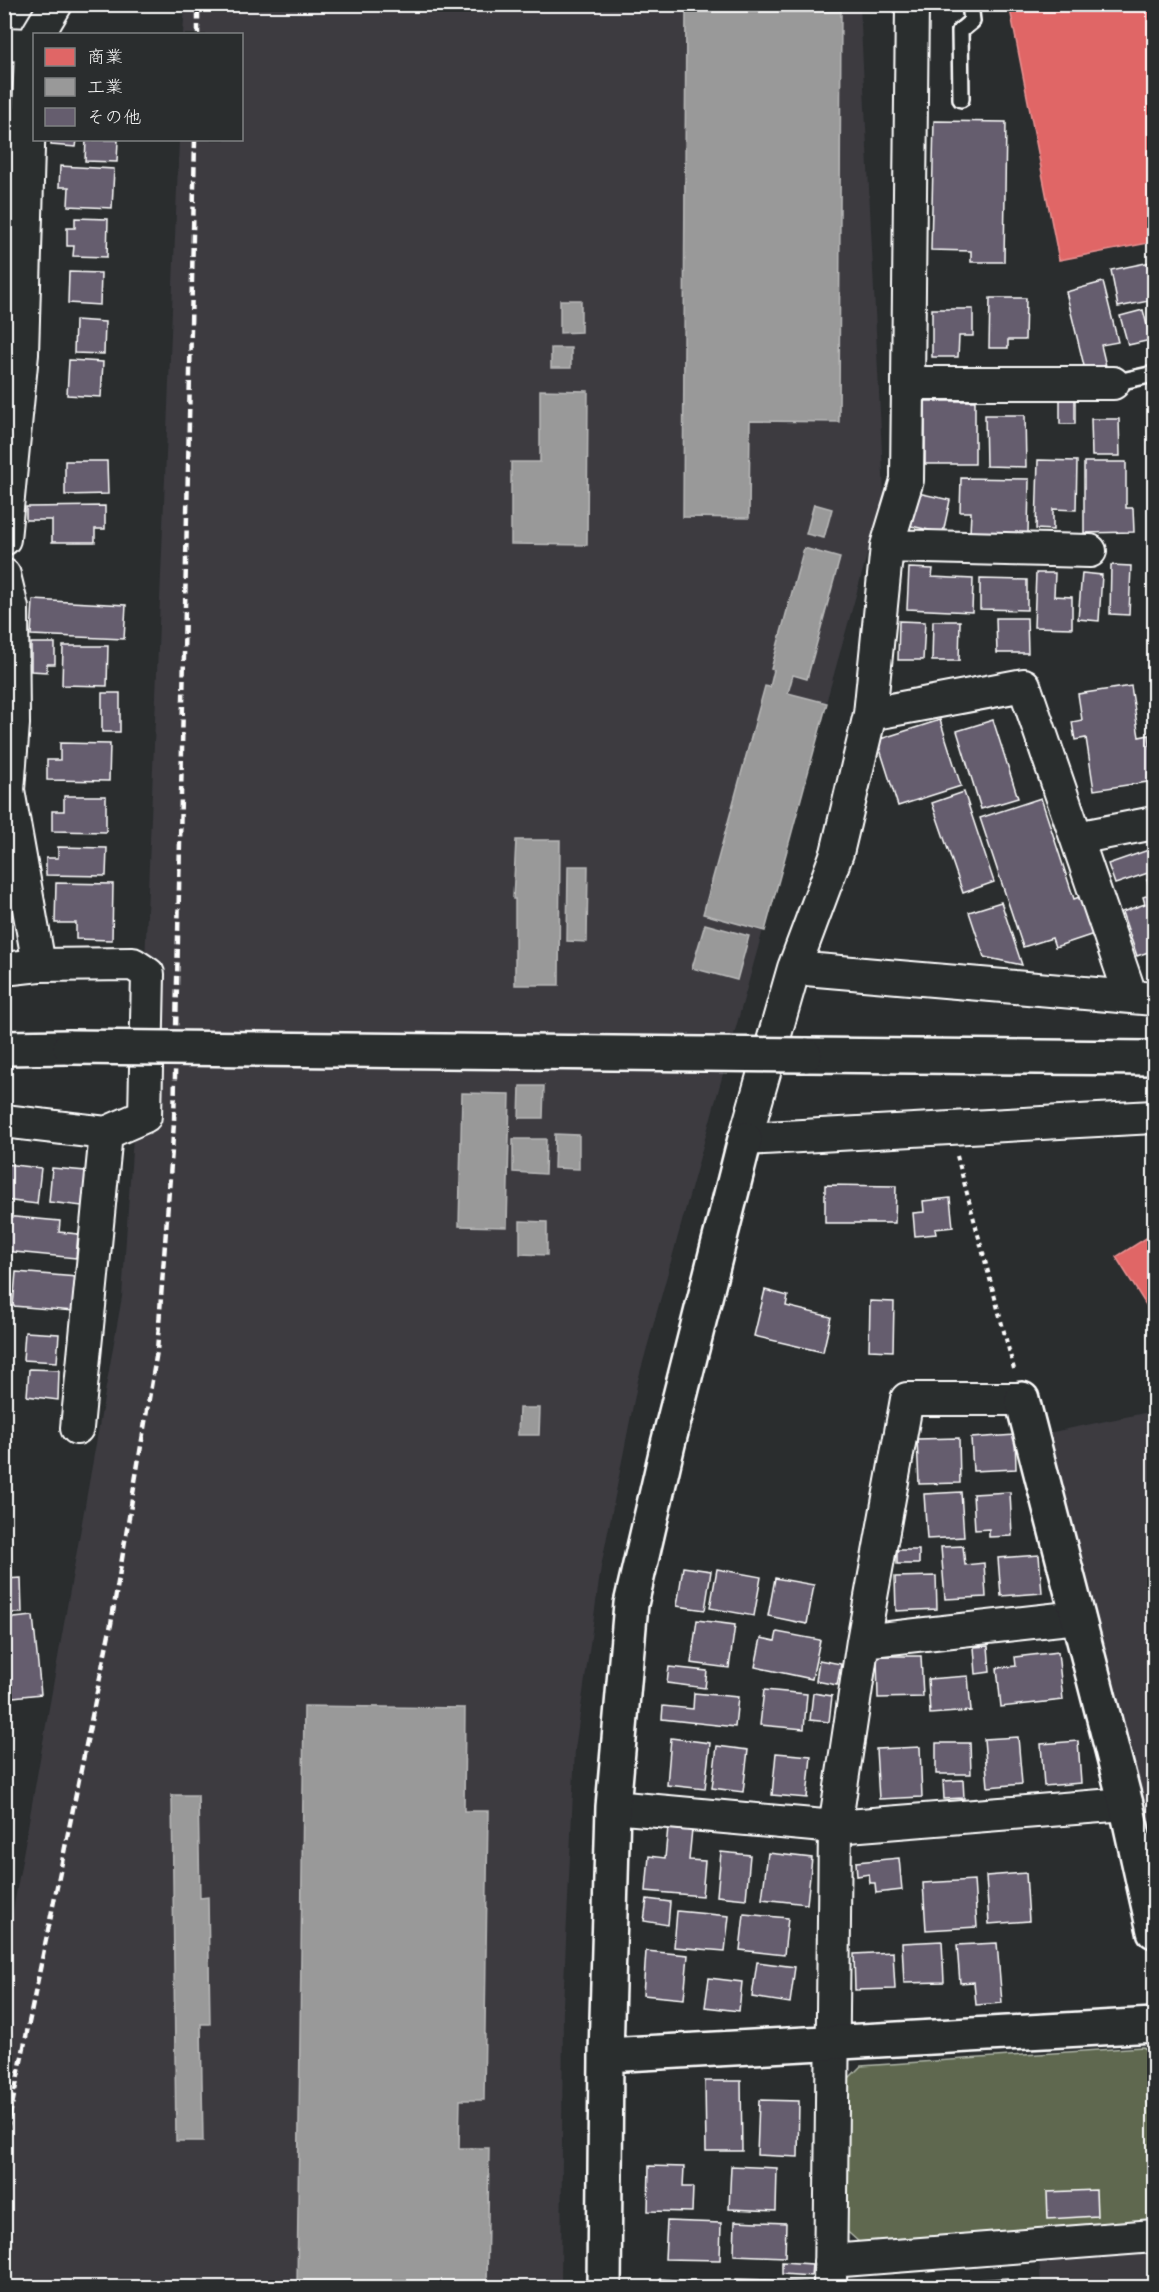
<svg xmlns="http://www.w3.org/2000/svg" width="1159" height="2292" font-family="'Shantell Sans','Klee One',sans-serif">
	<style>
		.built { fill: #3c3b41 }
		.green { fill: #5e684f; stroke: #aeb4a7; stroke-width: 1.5 }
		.shops { fill: #e06666; stroke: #e99494; stroke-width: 1.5 }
		.industry { fill: #999; stroke: #b8b8b8; stroke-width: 1.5 }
		.building { fill: #655d6e; stroke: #fff; stroke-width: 1.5 }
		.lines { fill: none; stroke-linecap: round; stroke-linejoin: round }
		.lane-casing { stroke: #fff; stroke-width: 20 }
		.street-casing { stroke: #fff; stroke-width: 36 }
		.secondary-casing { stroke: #fff; stroke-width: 38 }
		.path { stroke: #fff; stroke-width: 4; stroke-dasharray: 4.5 4.5; stroke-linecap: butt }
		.lane { stroke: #2a2d2e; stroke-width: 15 }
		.street { stroke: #2a2d2e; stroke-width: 32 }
		.secondary { stroke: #2a2d2e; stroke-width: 33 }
		.rail { stroke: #fff; stroke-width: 4.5; stroke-dasharray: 9 4.5; stroke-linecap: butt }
		.secondary-bridge-casing { stroke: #fff; stroke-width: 38; stroke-linecap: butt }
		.secondary-bridge { stroke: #2a2d2e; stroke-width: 33 }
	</style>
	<rect width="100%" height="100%" fill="#2a2d2e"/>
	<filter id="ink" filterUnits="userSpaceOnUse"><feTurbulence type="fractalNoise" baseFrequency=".0167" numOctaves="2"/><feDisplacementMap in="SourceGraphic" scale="12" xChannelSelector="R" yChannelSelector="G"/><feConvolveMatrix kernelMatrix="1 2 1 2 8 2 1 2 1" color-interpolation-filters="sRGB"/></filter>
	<g filter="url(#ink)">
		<path class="built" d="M185,5H860L884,494L638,1380L601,1567L575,1749L563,2005L561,2287L5,2288V1956L122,1297L145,962L179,140H242V34H183Z
			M1154,1411V1843L1043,1434Z
			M1154,2248V2287H1041L1039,2257Z"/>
		<path class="green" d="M1143,2047L1154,2054V2222L859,2242L841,2226L844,2083L861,2066Z"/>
		<path class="shops" d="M1009,4H1154V242L1059,260Z
			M1154,1233V1314L1153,1316L1116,1257Z"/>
		<path class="industry" d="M686,4H841L839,422L750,421L749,518L683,517Z
			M560,300H581V332L560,333Z
			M551,348H571V368H551Z
			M540,390L588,391L587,545L511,544V462H540Z
			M814,504L832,509L824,538L806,534Z
			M804,548L840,558L807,679L793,675L788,693L827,703L765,931L703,914L765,686L770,687L774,670L771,669Z
			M516,840H560L559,985H515V899H513Z
			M568,866H588L587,942L567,941Z
			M705,924L749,936L737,980L692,968Z
			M520,1086H544L543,1118H519Z
			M462,1093L510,1094L507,1227L459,1226Z
			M555,1134L579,1135V1169L554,1168Z
			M513,1139H546L545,1174L513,1172Z
			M520,1221L547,1222V1255L520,1254Z
			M519,1408H540L539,1435H518Z
			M304,1706L465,1708L464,1811H488L484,2100H460L459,2148H489L487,2288H297Z
			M172,1795H198L200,1898L208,1897L210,2024H201L203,2141H176Z"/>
		<path class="building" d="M4,83H12L11,125H4Z
			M934,121L1006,122L1004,262H971V251L931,250Z
			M51,140H77L76,147L51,145Z
			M86,140H118L117,162L85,161Z
			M4,153L14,154L12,192L4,191Z
			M60,166L114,169L112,208L68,206L69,187H59Z
			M75,218L108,219L107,257L73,256L74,246H67V228H75Z
			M1151,262L1154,281V300L1118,307L1111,270Z
			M69,272L101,273L100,305L68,303Z
			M1103,282L1118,342L1101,345L1106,366L1085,370L1066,292Z
			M990,298H1026L1025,340H1008V348H989Z
			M932,309H973V336H959L958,357H932Z
			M1143,310L1151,340L1128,345L1120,316Z
			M75,320L105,322L104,354L74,353Z
			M69,360L103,362L101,397L67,395Z
			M1060,392H1075V424H1060Z
			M925,401H975V464H925Z
			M985,415H1025L1026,467L986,466Z
			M1091,419H1119L1120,456H1092Z
			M1038,460L1077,461L1076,510L1053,509V530L1036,529Z
			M65,461H107L108,494L65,495Z
			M1084,462H1126V508H1133L1134,532L1084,533Z
			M961,478L1029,479L1028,534L970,533L971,512H960Z
			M918,493L950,500L943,533L911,526Z
			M105,506V529H95V542H52V520H26V507Z
			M1111,565L1131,566L1129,615L1110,614Z
			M909,568L933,569L932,577L973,579L972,612L907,609Z
			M1036,573H1055L1054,596L1072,597V628L1034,627Z
			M1082,573L1102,575L1099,621L1078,619Z
			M980,579L1027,580V610L980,609Z
			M33,600L126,605L124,639L31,635Z
			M996,618H1027L1028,653H997Z
			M899,621L925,622L923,660H898Z
			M933,621H960L959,661H932Z
			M31,643H55V664H47V672L31,671Z
			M63,646H108L107,686L62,685Z
			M1131,686L1139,737L1149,735L1154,781L1094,790L1086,738L1075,740L1072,722L1082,720L1078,694Z
			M102,693H120V732H102Z
			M940,720L961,786L898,806L877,740Z
			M993,720L1018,798L981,809L957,731Z
			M60,743L110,744L109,781L47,780V760H60Z
			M964,792L994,882L963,893L932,803Z
			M64,796H106V832L52,831V811H64Z
			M1041,798L1074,899L1082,896L1094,934L1055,947L1052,938L1023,947L980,818Z
			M58,847L107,848L106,876L46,875V858H58Z
			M1154,848V871L1115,884L1108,864Z
			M1154,877V950L1137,956L1122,912L1145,904L1143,897L1152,894L1147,880Z
			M56,883L113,884L112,940L76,939V923H55Z
			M1001,902L1022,965L984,957L969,912Z
			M4,912L10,952L4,953Z
			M4,1164L41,1168L37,1204L4,1200Z
			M52,1168L86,1171L82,1206L49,1202Z
			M825,1185L896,1186L895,1223H825Z
			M950,1198L953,1227L935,1229L936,1234L915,1236L913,1213L924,1212L923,1201Z
			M4,1216L60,1221L59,1232L78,1234L76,1258L4,1251Z
			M16,1272L77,1277L74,1311L13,1306Z
			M765,1290L788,1296L786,1306L831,1317L823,1352L754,1336Z
			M870,1301L894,1302L893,1351L869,1350Z
			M25,1332L59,1334L57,1362L23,1360Z
			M29,1369L59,1370L58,1400L27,1396Z
			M1015,1435L1016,1469L973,1471L971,1438Z
			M959,1438L960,1483L919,1484L917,1439Z
			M961,1492L964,1537L927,1539L924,1494Z
			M1010,1492L1012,1536L989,1537V1529L975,1530L973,1494Z
			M4,1530H7L9,1568H4Z
			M963,1546L965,1565L984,1563L986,1597L945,1599L941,1547Z
			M897,1550H919V1564H897Z
			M1039,1555L1042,1593L1001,1596L998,1558Z
			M683,1567L711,1571L705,1610L677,1606Z
			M717,1569L761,1577L754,1616L710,1608Z
			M936,1576L937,1609L896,1611L895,1577Z
			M21,1578L22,1613H4V1579Z
			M775,1578L814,1585L807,1624L768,1616Z
			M33,1616L41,1694L4,1698V1619Z
			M697,1620L735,1625L729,1668L691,1663Z
			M777,1632L820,1640L812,1679L755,1667L761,1638L775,1641Z
			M988,1646L990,1672L976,1674L974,1647Z
			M1058,1652L1063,1700L1001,1707L997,1668L1016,1666L1015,1657Z
			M877,1656H921L923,1697L878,1698Z
			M819,1660L841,1664L837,1685L816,1681Z
			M669,1667L707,1671L705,1688L667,1683Z
			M968,1676L971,1711L930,1714L928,1679Z
			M764,1690L807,1694L804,1729L760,1725Z
			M694,1693L738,1697L735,1727L662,1719L663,1706L693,1709Z
			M813,1693L832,1696L829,1722L810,1720Z
			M1018,1737L1022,1784L988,1787L984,1739Z
			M671,1738L710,1743L705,1789L667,1785Z
			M1078,1741L1081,1783L1044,1786L1041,1744Z
			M936,1743H970L971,1774H936Z
			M717,1746L748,1750L743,1792L712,1788Z
			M920,1747L922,1797L879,1799L876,1749Z
			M776,1753L811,1756L807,1798L772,1795Z
			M963,1780L964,1798L944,1799L943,1781Z
			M668,1827L692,1829L689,1860L705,1861L702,1896L646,1891L649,1856L665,1858Z
			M721,1852L750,1855L746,1899L717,1896Z
			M768,1853L812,1858L807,1904L762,1899Z
			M899,1858L902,1890L876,1893L875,1883H870L869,1874L857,1876L856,1862Z
			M1026,1873L1029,1921L989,1924L986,1876Z
			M974,1880L977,1927L926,1930L923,1883Z
			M647,1899L670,1902L668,1925L644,1921Z
			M677,1911L729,1916L725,1951L674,1947Z
			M744,1914L788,1918L784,1955L740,1950Z
			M942,1941L944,1982L904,1983L902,1943Z
			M997,1943L1002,2003L976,2005L974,1982L960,1983L957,1945Z
			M646,1951L688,1955L684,1999L643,1995Z
			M893,1952L895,1989L855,1990L854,1954Z
			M757,1962L795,1967L790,2003L752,1997Z
			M709,1978L742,1982L739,2011L705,2007Z
			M705,2081H741L742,2151H706Z
			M759,2100L799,2101L798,2157L757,2155Z
			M649,2166L684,2167L683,2187H693L692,2212L648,2211Z
			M731,2166L777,2168L776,2211L729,2209Z
			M1096,2190L1097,2216L1048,2219L1047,2192Z
			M667,2221L721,2223L720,2260L665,2259Z
			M735,2221L786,2223L785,2257L734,2255Z
			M782,2262L812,2264L811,2276L782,2274Z
			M1007,2278V2288H976V2280Z
			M660,2279L723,2283L722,2288H659Z
			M735,2279L775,2280V2288H735Z
			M787,2282L806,2283V2288H787Z"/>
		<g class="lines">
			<g class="lane-casing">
				<path id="lane" d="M961,99L960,31L972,21L970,4
					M1113,383L1154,374"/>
			</g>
			<g class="street-casing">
				<path id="street" d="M912,4L907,480L887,546L870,714L837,853L794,968L745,1139L1154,1117
					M38,34L56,4
					M4,44L31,45L34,40
					M908,383H1113
					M4,539L22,354L31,45
					M887,546L1090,551
					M4,575L12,608L13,724L8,790L39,965L4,969
					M870,714L1024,685L1131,997
					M1077,838L1154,823
					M39,965L133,964L148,974L145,1116L106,1133
					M794,968L1154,999
					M4,1121L106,1133L77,1428
					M863,1641L1078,1617
					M613,1807L835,1827L1126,1804
					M830,2261L1154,2236
					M830,2288L835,1827L863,1641L907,1399H1022"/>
			</g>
			<g class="secondary-casing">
				<path id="secondary" d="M4,1048L70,1047
					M805,1055L1154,1058
					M1022,1399L1126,1804L1154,1931
					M606,2055L1154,2025
					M604,2288L606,2055L613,1807L631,1604L668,1444L745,1139"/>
			</g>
			<path class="path" d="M957,1156L1014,1369"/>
			<use href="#lane" class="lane"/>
			<use href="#street" class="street"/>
			<use href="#secondary" class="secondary"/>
			<path class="rail" d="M198,34V4
				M4,2144L111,1624L157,1351L174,1123L195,140"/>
			<g class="secondary-bridge-casing">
				<path id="secondary-bridge" d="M70,1047L805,1055"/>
			</g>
			<use href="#secondary-bridge" class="secondary-bridge"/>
		</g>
	</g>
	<rect width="1159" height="2292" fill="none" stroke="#2a2d2e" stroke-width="24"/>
	<rect x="12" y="12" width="1135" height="2268" fill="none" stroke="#fff" stroke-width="2" filter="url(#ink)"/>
	<rect x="33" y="33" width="210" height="108" fill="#2a2d2e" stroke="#7f8182" stroke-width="1.5"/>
	<rect x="45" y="48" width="30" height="18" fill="#e06666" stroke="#7f8182" stroke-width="1.5"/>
	<text x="87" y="63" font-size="18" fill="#ffffff">商業</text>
	<rect x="45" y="78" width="30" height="18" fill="#999999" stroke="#7f8182" stroke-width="1.5"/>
	<text x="87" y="93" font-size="18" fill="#ffffff">工業</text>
	<rect x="45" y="108" width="30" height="18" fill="#655d6e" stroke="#7f8182" stroke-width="1.5"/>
	<text x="87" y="123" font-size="18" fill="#ffffff">その他</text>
</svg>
